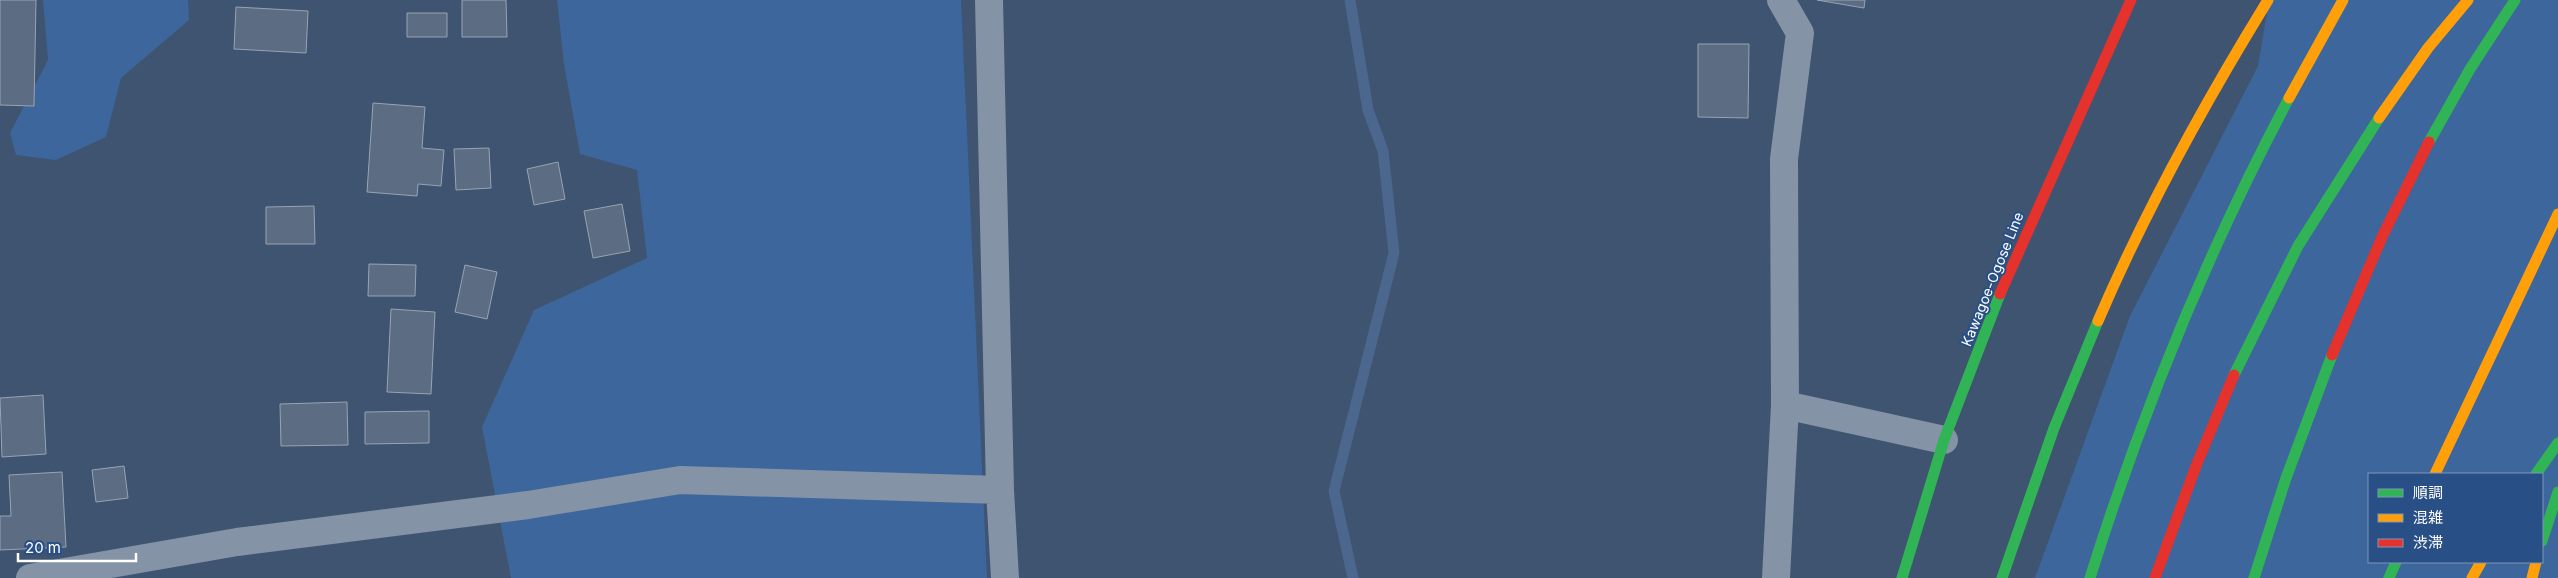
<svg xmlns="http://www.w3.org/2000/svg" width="2558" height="578" font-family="Inter,'Noto Sans JP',sans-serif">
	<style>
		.green { fill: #3c669c; fill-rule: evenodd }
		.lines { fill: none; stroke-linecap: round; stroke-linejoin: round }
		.stream { stroke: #4c678d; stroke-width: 11 }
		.building { fill: #5b6c83; stroke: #97a4b4 }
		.street { stroke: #8493a6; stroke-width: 28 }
		.fast { stroke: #30b455; stroke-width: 11 }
		.slow { stroke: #ff9f0a; stroke-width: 11 }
		.jam { stroke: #e5322d; stroke-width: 11 }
		.labels { text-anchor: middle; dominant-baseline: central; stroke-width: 4; stroke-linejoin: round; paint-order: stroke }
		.street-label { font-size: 14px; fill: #fff; stroke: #285086 }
	</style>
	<rect width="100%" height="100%" fill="#3e5470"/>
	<path class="green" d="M43,0H188L189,20L121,78L106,137L56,160L16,155L10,133L48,60Z
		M557,0H961L987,578H511L482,427L534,310L647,258L637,170L580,154L564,64Z
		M2269,0H2558V578H2035L2130,316L2258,66ZM2369,474H2542V562H2369Z"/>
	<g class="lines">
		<path class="stream" d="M1350,0L1368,110L1383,151L1394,253L1334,491L1353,578"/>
	</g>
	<path class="building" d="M0,0H36L34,106L0,105Z
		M462,0H506L507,37H462Z
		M1817,0H1865L1864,8Z
		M236,7L308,11L306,53L234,49Z
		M407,13H447V37H407Z
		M1698,44H1749L1748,118L1698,117Z
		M373,103L425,107L422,148L444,150L441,186L418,184L417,196L367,192Z
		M489,148L491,188L456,190L454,149Z
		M558,162L565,199L534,205L527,169Z
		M622,204L630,251L593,258L584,211Z
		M314,206L315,244H266V207Z
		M369,264L416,265L415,296H368Z
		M465,265L497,272L487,319L455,312Z
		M391,309L435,312L431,394L387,392Z
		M43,395L46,454L2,457L0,398Z
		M347,402L348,445L281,446L280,404Z
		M429,411V443L365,444V412Z
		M124,466L128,498L96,502L92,470Z
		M62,472L66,547L0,550V516H11L9,475Z"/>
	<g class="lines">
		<path class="street" d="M989,0L1000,490L1005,578
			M1785,405L1944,440
			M30,578L237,542L528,505L680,480L1000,490
			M1776,578L1785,405L1784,159L1800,33L1781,0"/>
		<path class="fast" d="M2429,142L2470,69L2515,0
			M2234,375L2298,246L2379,118
			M2536,474L2558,443
			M2542,541L2558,492
			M1902,578L1944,440L2000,294
			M2002,578L2054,428L2098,321
			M2090,578C2142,412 2207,252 2289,98
			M2254,578L2286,478L2332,355
			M2389,578L2396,562"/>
		<path class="slow" d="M2289,98L2343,0
			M2379,118L2428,48L2468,0
			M2098,321C2146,209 2204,104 2268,0
			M2435,474L2558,214
			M2472,578L2481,562
			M2532,578L2536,562"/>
		<path class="jam" d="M2000,294L2131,0
			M2332,355L2382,237L2429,142
			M2155,578L2196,466L2234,375"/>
	</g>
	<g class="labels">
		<g class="street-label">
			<text transform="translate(1992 279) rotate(-68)">Kawagoe-Ogose Line</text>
		</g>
	</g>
	<rect x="2368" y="473" width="175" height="90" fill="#285086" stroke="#7e96b6"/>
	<rect x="2378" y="489" width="25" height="8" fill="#30b455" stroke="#7e96b6"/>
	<text x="2413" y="498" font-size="15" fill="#ffffff">順調</text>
	<rect x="2378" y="514" width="25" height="8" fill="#ff9f0a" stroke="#7e96b6"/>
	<text x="2413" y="523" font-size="15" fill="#ffffff">混雑</text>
	<rect x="2378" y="539" width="25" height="8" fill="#e5322d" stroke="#7e96b6"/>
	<text x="2413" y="548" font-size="15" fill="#ffffff">渋滞</text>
	<path d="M18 553v8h118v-8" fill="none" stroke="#ffffff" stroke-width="2.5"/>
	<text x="25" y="553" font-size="15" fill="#ffffff" stroke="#285086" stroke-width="4" paint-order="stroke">20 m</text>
</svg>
